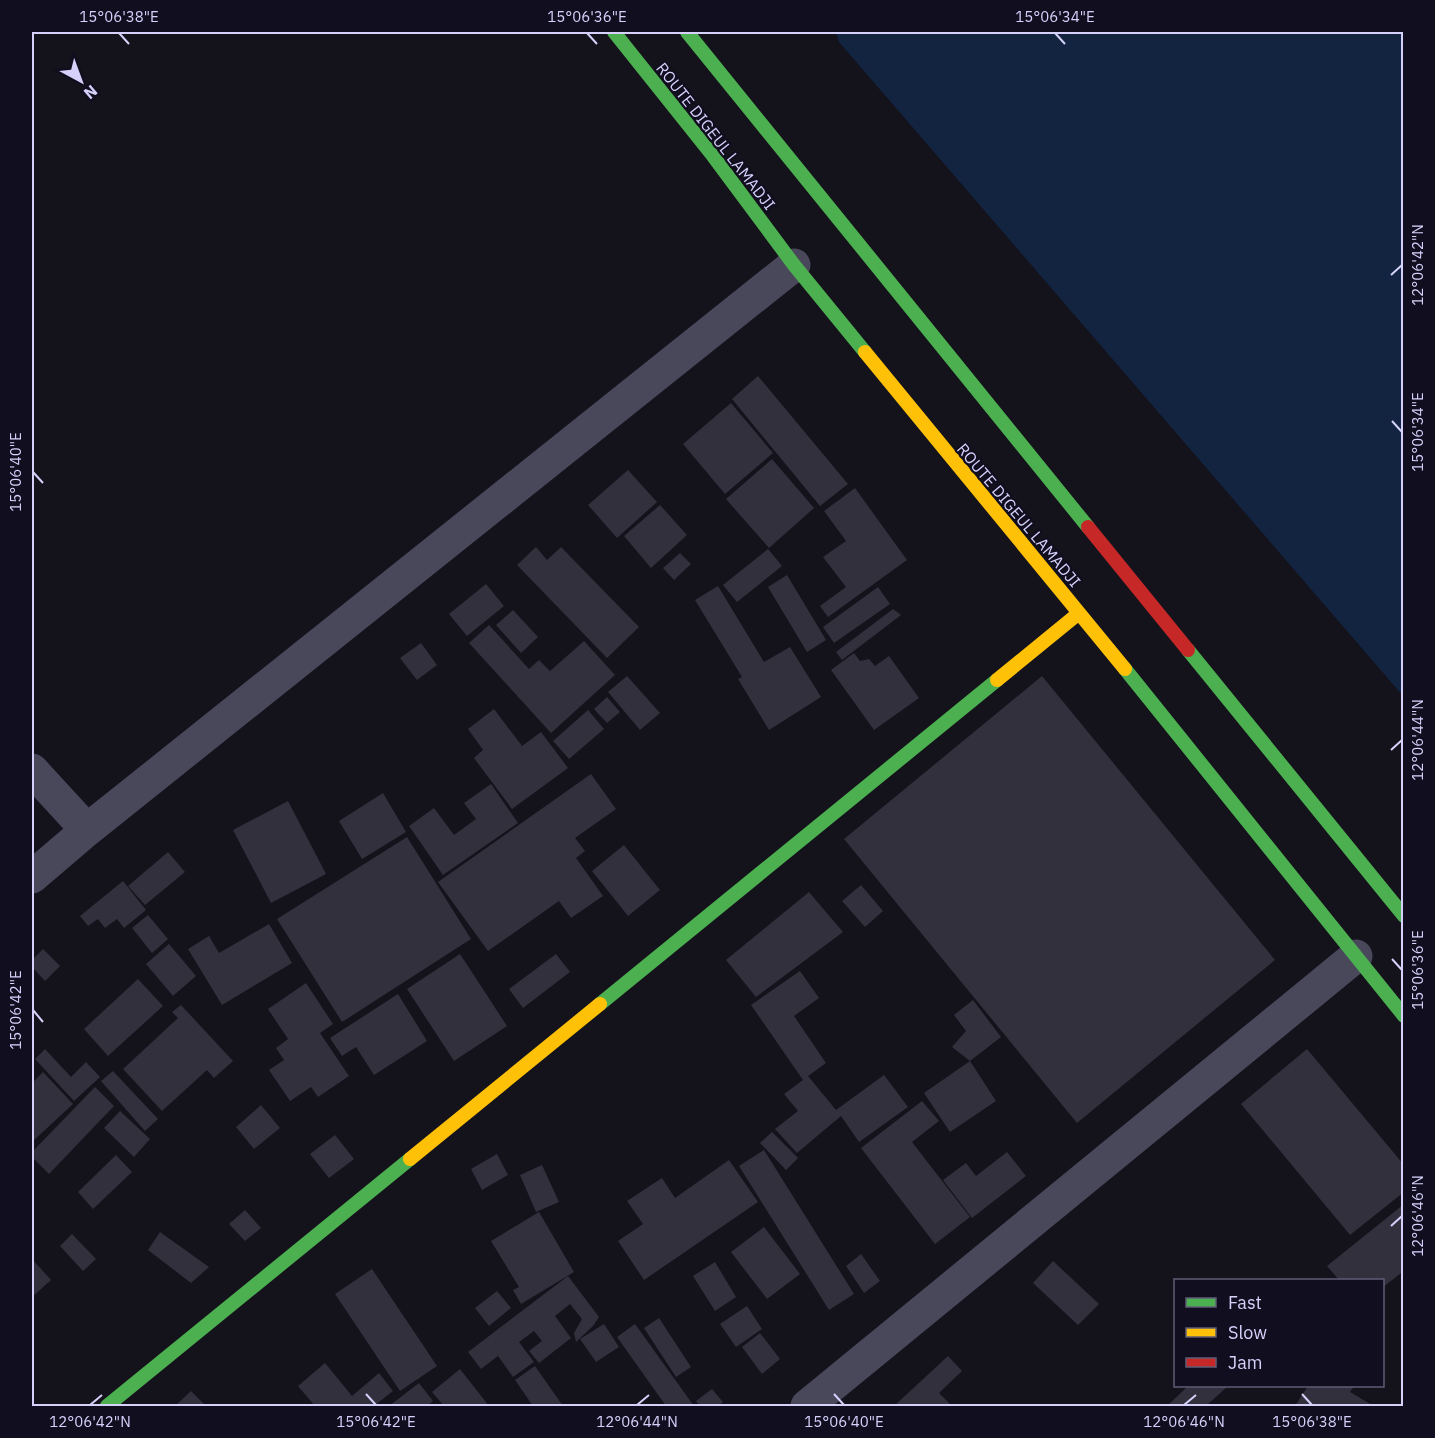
<svg xmlns="http://www.w3.org/2000/svg" width="1435" height="1438" font-family="'IBM Plex Sans',sans-serif">
	<style>
		.water { fill: #122440 }
		.building { fill: #32303d }
		.lines { fill: none; stroke-linecap: round; stroke-linejoin: round }
		.street { stroke: #49485b; stroke-width: 33 }
		.fast { stroke: #4caf50; stroke-width: 14 }
		.slow { stroke: #ffc107; stroke-width: 14 }
		.jam { stroke: #c62828; stroke-width: 14 }
		.ticks { fill: none; stroke: #d5d1fb; stroke-width: 2 }
		.labels { text-anchor: middle; dominant-baseline: central; stroke-width: 4.5; stroke-linejoin: round; paint-order: stroke }
		.street-label { font-size: 16px; fill: #d5d1fb; stroke: #110e1f }
		.neatline { fill: none; stroke: #d5d1fb; stroke-width: 2 }
		.ticks-label { font-size: 15px; text-anchor: middle; fill: #d5d1fb }
	</style>
	<rect width="100%" height="100%" fill="#14121b"/>
	<path class="water" d="M836,32H1403V696L839,42Z"/>
	<path class="building" d="M758,376L848,484L820,506L732,399Z
		M731,403L773,453L725,494L683,444Z
		M772,459L814,508L769,548L726,499Z
		M628,470L657,502L617,538L588,505Z
		M855,488L907,560L828,617L820,606L846,587L823,557L846,541L824,511Z
		M660,505L687,535L651,568L624,536Z
		M536,547L547,560L561,547L639,627L607,658L517,565Z
		M768,549L782,566L737,602L723,585Z
		M680,553L691,564L674,580L663,568Z
		M787,575L826,640L807,652L768,587Z
		M486,584L504,606L467,636L449,614Z
		M718,586L764,662L790,647L821,697L769,730L738,679L742,677L695,600Z
		M878,587L890,604L834,643L823,627Z
		M893,609L901,615L842,660L836,652Z
		M513,610L538,637L521,653L496,625Z
		M489,625L529,669L539,660L550,671L584,641L615,675L551,733L469,643Z
		M421,643L437,665L417,680L400,658Z
		M854,653L860,661L869,659L875,666L889,656L919,698L874,730L831,670Z
		M627,676L660,713L640,730L608,692Z
		M1042,676L1275,960L1077,1123L844,839Z
		M607,697L620,712L607,723L594,709Z
		M494,709L522,746L541,732L568,768L512,809L474,758L483,750L468,729Z
		M588,710L604,729L569,759L553,741Z
		M591,774L616,809L575,838L585,851L576,858L603,896L571,918L559,901L488,951L438,882Z
		M491,784L518,823L443,875L409,826L434,808L454,835L476,819L464,803Z
		M383,793L406,832L362,859L339,821Z
		M288,801L326,874L271,903L233,830Z
		M407,837L471,939L342,1022L277,919Z
		M624,845L660,890L628,916L592,871Z
		M168,852L185,872L145,905L128,886Z
		M123,881L146,910L124,928L117,919L105,928L98,919L88,926L80,916Z
		M861,885L883,911L865,927L842,901Z
		M809,892L843,932L756,997L726,960Z
		M148,915L168,939L152,953L132,928Z
		M269,924L292,963L222,1005L188,949L209,936L219,953Z
		M169,944L196,976L173,996L146,964Z
		M43,949L60,966L45,981L32,967V960Z
		M460,954L507,1026L454,1061L407,989Z
		M556,954L570,972L523,1008L509,989Z
		M800,971L819,998L794,1016L826,1063L808,1076L836,1110L884,1075L908,1107L859,1142L841,1116L797,1153L775,1129L798,1111L784,1094L803,1080L751,1005Z
		M138,979L163,1006L108,1056L84,1029Z
		M306,983L333,1024L320,1033L349,1076L318,1097L311,1087L290,1101L269,1070L284,1060L276,1048L288,1039L268,1009Z
		M398,994L427,1041L374,1075L356,1047L342,1056L330,1038Z
		M973,1000L1001,1037L970,1061L952,1047L966,1031L954,1015Z
		M181,1005L233,1061L214,1078L207,1070L162,1111L123,1069L178,1018L172,1012Z
		M45,1049L71,1077L86,1062L100,1077L74,1101L35,1059Z
		M1307,1049L1404,1165V1192L1350,1235L1241,1104Z
		M970,1061L996,1101L950,1132L924,1093Z
		M113,1071L158,1119L145,1131L101,1081Z
		M43,1072L73,1104L32,1142V1083Z
		M95,1087L114,1106L49,1174L32,1157V1152Z
		M922,1101L939,1121L912,1142L970,1217L935,1244L861,1148Z
		M261,1105L280,1128L254,1149L236,1127Z
		M120,1111L150,1139L134,1157L104,1128Z
		M772,1132L798,1158L786,1170L760,1143Z
		M335,1135L354,1159L329,1178L310,1154Z
		M764,1150L854,1294L829,1310L739,1166Z
		M1007,1152L1026,1176L972,1218L943,1180L966,1163L976,1176Z
		M497,1154L508,1175L482,1190L471,1169Z
		M116,1155L132,1172L93,1209L78,1192Z
		M729,1160L758,1202L644,1280L618,1241L643,1224L627,1201L662,1178L675,1198Z
		M542,1165L559,1202L536,1212L520,1175Z
		M1404,1204V1276L1401,1273L1382,1288V1280H1339L1327,1266Z
		M245,1210L261,1228L245,1241L229,1224Z
		M539,1212L574,1272L521,1304L513,1290L519,1287L491,1241Z
		M764,1227L800,1274L767,1299L731,1252Z
		M160,1232L209,1267L191,1283L148,1250Z
		M72,1234L96,1259L83,1271L60,1246Z
		M861,1254L880,1281L864,1293L846,1266Z
		M32,1259L51,1280L32,1297Z
		M1053,1261L1099,1304L1078,1325L1033,1283Z
		M715,1262L736,1297L715,1311L693,1276Z
		M372,1269L437,1366L400,1391L335,1294Z
		M568,1276L599,1317L593,1326L576,1342L574,1333L582,1319L570,1304L555,1316L571,1338L539,1363L529,1351L542,1341L534,1331L519,1342L534,1362L513,1377L498,1356L481,1369L468,1352Z
		M497,1291L511,1308L489,1326L475,1308Z
		M747,1306L762,1329L736,1347L720,1324Z
		M659,1318L691,1367L676,1377L644,1328Z
		M604,1324L619,1347L596,1362L580,1339Z
		M635,1324L694,1406H666L617,1337Z
		M760,1333L780,1359L762,1374L742,1347Z
		M948,1356L962,1371L939,1393L952,1406H894Z
		M325,1363L352,1396L379,1373L393,1391L374,1406H315L298,1386Z
		M535,1366L563,1406H533L515,1380Z
		M460,1369L489,1406H444L432,1392Z
		M419,1383L433,1401L427,1406H389Z
		M1188,1386H1228L1206,1406H1167Z
		M1308,1386H1354L1350,1392L1372,1405L1295,1406Z
		M712,1389L723,1402L718,1406H700L696,1401Z
		M191,1391L206,1406H175Z"/>
	<g class="lines">
		<path class="street" d="M32,770L87,830
			M32,877L87,830L794,265
			M807,1406L1356,956"/>
		<path class="fast" d="M614,32L713,156L794,265L865,352
			M687,32L1088,527
			M1188,650L1404,916
			M1125,669L1404,1016
			M600,1004L997,680
			M107,1406L410,1159"/>
		<path class="slow" d="M865,352L1125,669
			M997,680L1079,613
			M410,1159L600,1004"/>
		<path class="jam" d="M1088,527L1188,650"/>
	</g>
	<path class="ticks" d="M119,33L129,44M587,33L597,44M1055,33L1065,44M1391,275L1402,265M1392,421L1402,432M33,472L43,483M1391,750L1402,740M1392,959L1402,970M33,1010L43,1022M1391,1226L1402,1216M366,1394L376,1405M834,1394L844,1405M1302,1394L1312,1405M90,1405L102,1395M637,1405L649,1395M1184,1405L1196,1395"/>
	<g class="labels">
		<g class="street-label">
			<text transform="translate(716 136) rotate(52)">ROUTE DIGEUL LAMADJI</text>
			<text transform="translate(1019 515) rotate(50)">ROUTE DIGEUL LAMADJI</text>
		</g>
	</g>
	<rect width="1435" height="1438" fill="none" stroke="#110e1f" stroke-width="66"/>
	<rect x="1174" y="1279" width="210" height="108" fill="#110e1f" stroke="#5f5c77" stroke-width="1.5"/>
	<rect x="1186" y="1298" width="30" height="9" fill="#4caf50" stroke="#5f5c77" stroke-width="1.5"/>
	<text x="1228" y="1309" font-size="18" fill="#d5d1fb">Fast</text>
	<rect x="1186" y="1328" width="30" height="9" fill="#ffc107" stroke="#5f5c77" stroke-width="1.5"/>
	<text x="1228" y="1339" font-size="18" fill="#d5d1fb">Slow</text>
	<rect x="1186" y="1358" width="30" height="9" fill="#c62828" stroke="#5f5c77" stroke-width="1.5"/>
	<text x="1228" y="1369" font-size="18" fill="#d5d1fb">Jam</text>
	<g transform="translate(81 81) rotate(139)" stroke="#110e1f" stroke-width="4.5" paint-order="stroke">
	<path d="M0-4.5L10 22L0 15L-10 22Z" fill="#d5d1fb"/>
	<text y="-9" font-size="16" font-weight="bold" text-anchor="middle" fill="#d5d1fb">N</text>
	</g>
	<rect x="33" y="33" width="1369" height="1372" class="neatline"/>
	<g class="ticks-label">
		<text x="119" y="22">15°06'38"E</text>
		<text x="587" y="22">15°06'36"E</text>
		<text x="1055" y="22">15°06'34"E</text>
		<text transform="translate(1418 265) rotate(-90)" y="5">12°06'42"N</text>
		<text transform="translate(1418 432) rotate(-90)" y="5">15°06'34"E</text>
		<text transform="translate(16 472) rotate(-90)" y="5">15°06'40"E</text>
		<text transform="translate(1418 740) rotate(-90)" y="5">12°06'44"N</text>
		<text transform="translate(1418 970) rotate(-90)" y="5">15°06'36"E</text>
		<text transform="translate(16 1010) rotate(-90)" y="5">15°06'42"E</text>
		<text transform="translate(1418 1216) rotate(-90)" y="5">12°06'46"N</text>
		<text x="90" y="1427">12°06'42"N</text>
		<text x="376" y="1427">15°06'42"E</text>
		<text x="637" y="1427">12°06'44"N</text>
		<text x="844" y="1427">15°06'40"E</text>
		<text x="1184" y="1427">12°06'46"N</text>
		<text x="1312" y="1427">15°06'38"E</text>
	</g>
</svg>
